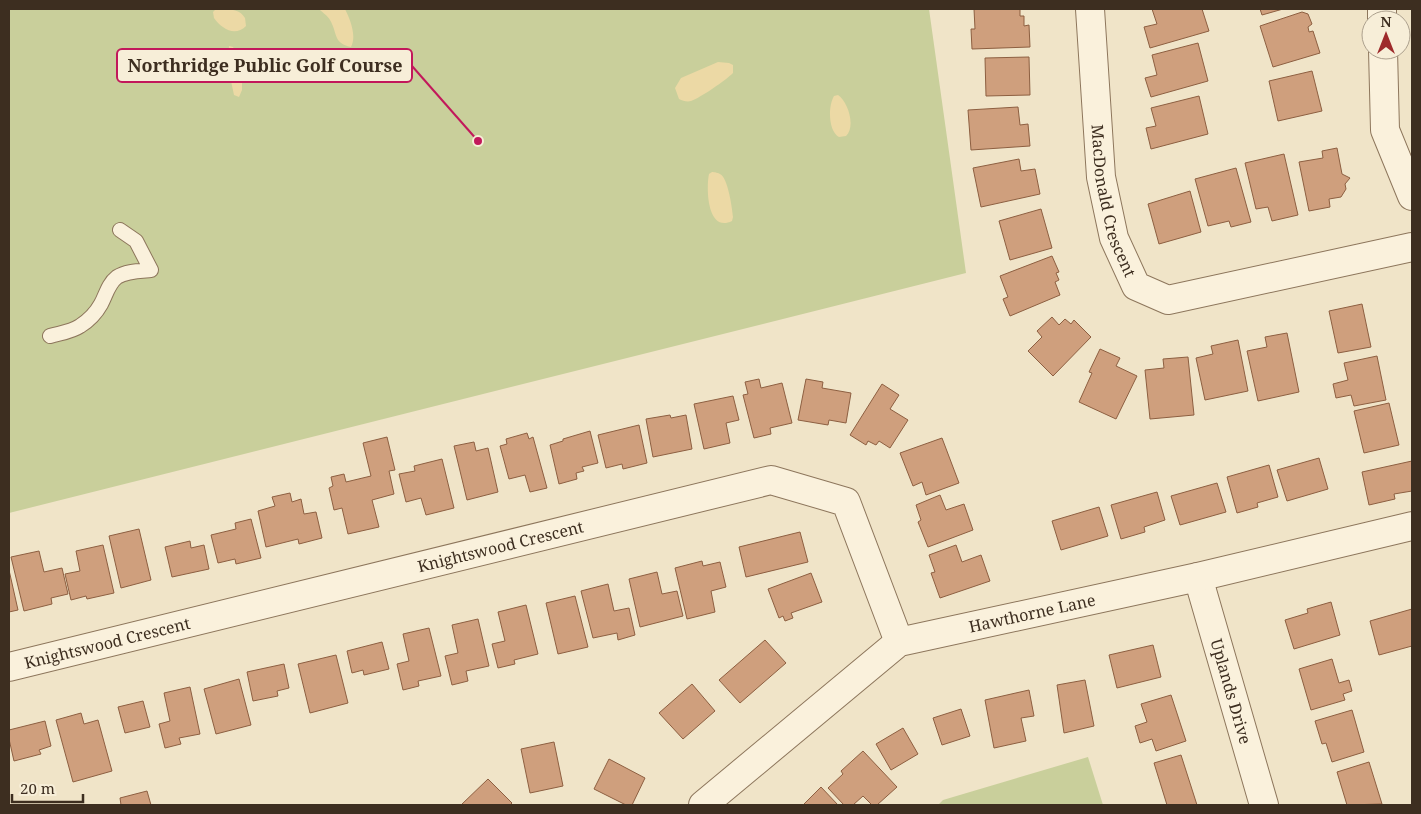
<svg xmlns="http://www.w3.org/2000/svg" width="1421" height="814" font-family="'Noto Serif',serif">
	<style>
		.green { fill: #c9cf9b }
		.sand { fill: #ecd9a5 }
		.building { fill: #cf9f7d; stroke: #8d5f41 }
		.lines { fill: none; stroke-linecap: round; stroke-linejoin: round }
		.service-casing { stroke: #8d765c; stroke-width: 16 }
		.minor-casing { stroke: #8d765c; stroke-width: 30 }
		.service { stroke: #faf1dc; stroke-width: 14 }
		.minor { stroke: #faf1dc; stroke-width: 28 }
		.labels { text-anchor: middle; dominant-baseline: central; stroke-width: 4; stroke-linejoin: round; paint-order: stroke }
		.street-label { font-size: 16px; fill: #3d2e20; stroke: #f7eed8 }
		.leader { fill: none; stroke: #c2185b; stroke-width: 2 }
		.callout-dot { fill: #c2185b; stroke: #f7eed8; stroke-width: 2 }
		.callout { fill: #f7eed8; stroke: #c2185b; stroke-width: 2 }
		.callout-label { font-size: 18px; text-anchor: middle; font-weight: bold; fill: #3d2e20 }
	</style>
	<rect width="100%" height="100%" fill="#f0e4c8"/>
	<path class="green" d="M9,9H929L966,273L9,513Z
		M1088,757L1103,805H938L943,800Z"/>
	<path class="sand" d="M216,9C228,9 239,8 245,18L246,26C235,37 222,29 214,18L213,12Z
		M319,9H345C350,19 357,36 351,47C333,43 338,34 330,20C328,16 323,13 319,9Z
		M229,46L233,47L240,58L242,69V90L239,97L234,95L228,67Z
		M718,62L729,63L733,65V73C726,80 700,98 691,101C687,102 683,101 679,99L675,88L681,78Z
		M838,95C848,102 856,126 846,136L839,137C828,131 828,106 834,96Z
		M712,172C714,172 719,173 720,174C728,178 732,207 733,217L732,221C707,233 706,188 709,174Z"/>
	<path class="building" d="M974,9H1020V16H1024V26L1029,25L1030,47L972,49L971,29H975Z
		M1152,9H1202L1209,31L1150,48L1144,27L1157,24Z
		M1260,9H1283L1262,15Z
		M1302,12L1308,14L1312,24L1308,27L1309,32L1313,31L1320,53L1273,67L1260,26Z
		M1198,43L1208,81L1151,97L1145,78L1157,75L1152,55Z
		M1029,57L1030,95L986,96L985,58Z
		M1312,71L1322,111L1278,121L1269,81Z
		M1199,96L1208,134L1151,149L1146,128L1156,126L1151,108Z
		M1018,107L1020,125L1028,124L1030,146L971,150L968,110Z
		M1337,148L1342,174L1350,178L1345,184L1346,189L1341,197L1329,199L1330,207L1309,211L1299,162L1323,158L1322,151Z
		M1284,154L1298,215L1272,221L1268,207L1256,209L1245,163Z
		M1019,159L1021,171L1035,169L1040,194L981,207L973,168Z
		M1236,168L1251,222L1231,227L1229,221L1208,226L1195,179Z
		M1190,191L1201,232L1159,244L1148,204Z
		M1041,209L1052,248L1010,260L999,221Z
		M1052,256L1059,272L1056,273L1059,280L1055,282L1060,295L1010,316L1003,299L1008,297L1000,276Z
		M1362,304L1371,347L1338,353L1329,311Z
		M1052,317L1059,325L1065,319L1071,324L1074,320L1091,337L1053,376L1028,351L1042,337L1037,331Z
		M1287,333L1299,392L1258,401L1247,351L1267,347L1265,337Z
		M1238,340L1248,391L1205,400L1196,358L1213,354L1211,346Z
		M1100,349L1120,358L1116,366L1137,376L1116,419L1079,402L1092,373L1089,372Z
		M1377,356L1386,400L1354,406L1351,395L1336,398L1333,384L1348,380L1344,363Z
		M1188,357L1194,415L1150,419L1145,370L1164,368L1163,359Z
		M759,379L761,388L782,383L792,423L770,428L771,434L754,438L743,395L748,394L745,382Z
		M806,379L823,382L822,388L851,393L846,423L829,420L828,425L798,420Z
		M882,384L899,395L890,409L908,420L890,448L879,441L876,445L868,441L866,445L850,435Z
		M733,396L739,420L726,423L730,443L704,449L694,404Z
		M1389,403L1399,445L1364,453L1354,411Z
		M670,415L671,418L686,415L692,449L653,457L646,419Z
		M639,425L647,463L623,469L622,464L606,468L598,435Z
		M590,431L598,463L582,467L584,471L576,473L577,479L559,484L550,445L563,441V439Z
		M527,433L529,439L533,437L547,488L530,492L525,475L509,479L500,446L507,444L506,439Z
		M387,437L395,470L389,471L394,494L372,500L379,527L348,534L342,508L334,510L329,488L333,486L331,477L344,474L346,482L371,476L363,443Z
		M942,438L959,483L926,495L922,482L913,486L900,453Z
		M474,442L476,451L488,448L498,492L467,500L454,446Z
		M1319,458L1328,489L1287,501L1277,470Z
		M442,459L454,508L426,515L421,498L406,502L399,474L415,471L414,466Z
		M1412,461V491L1394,494L1395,499L1369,505L1362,472Z
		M1269,465L1278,497L1257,503L1258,507L1237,513L1227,477Z
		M1217,483L1226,512L1180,525L1171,496Z
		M1157,492L1165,520L1144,527L1145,532L1121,539L1111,505Z
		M290,493L292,502L301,499L304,514L316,512L322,538L299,544L298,539L266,547L258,511L275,506L272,497Z
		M940,495L946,510L964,504L973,530L928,547L918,522L921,520L916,505Z
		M1099,507L1108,536L1061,550L1052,521Z
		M251,519L261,558L236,564L235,559L218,563L211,535L236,529L235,523Z
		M139,529L151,580L121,588L109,536Z
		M800,532L808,562L746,577L739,547Z
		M190,541L191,548L204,545L209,569L172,577L165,547Z
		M103,545L114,593L87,599L86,596L71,600L65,574L80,571L76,551Z
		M956,545L962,562L981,555L990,581L940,598L931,573L935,572L929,555Z
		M39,551L44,572L62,568L68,594L51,598L52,604L24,611L11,557Z
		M702,561L703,566L720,562L726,587L711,591L715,612L687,619L675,568Z
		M9,570L18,610L9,612Z
		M657,572L662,594L677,591L683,616L640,627L629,579Z
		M811,573L822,602L791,613L793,618L785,621L783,616L779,618L768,589Z
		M608,584L614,611L629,608L635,635L618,640L617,633L593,638L581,591Z
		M575,596L588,647L558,654L546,603Z
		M1331,602L1340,635L1294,649L1285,620L1308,613L1307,609Z
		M526,605L538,654L514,660L515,664L498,668L492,644L505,641L498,612Z
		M1412,609V646L1379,655L1370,621Z
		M478,619L489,666L466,671L468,681L452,685L445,656L458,653L452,625Z
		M429,628L441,676L418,681L419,686L403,690L397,664L409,661L403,634Z
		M765,640L786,663L740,703L719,680Z
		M382,642L389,669L364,675L363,670L352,673L347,651Z
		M1153,645L1161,677L1117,688L1109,655Z
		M336,655L348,703L310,713L298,664Z
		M1332,659L1339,683L1349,680L1352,691L1343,694L1345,700L1311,710L1299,669Z
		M284,664L289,688L277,691L278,696L253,701L247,672Z
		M239,679L251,725L216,734L204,689Z
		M1085,680L1094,726L1064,733L1057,685Z
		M692,684L715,711L683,739L659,713Z
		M190,687L200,734L179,738L181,744L165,748L159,724L170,721L164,693Z
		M1029,690L1034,716L1021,718L1026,741L994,748L985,700Z
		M1171,695L1186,741L1156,751L1152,739L1140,743L1135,726L1147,722L1141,704Z
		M143,701L150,727L125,733L118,707Z
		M961,709L970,736L942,745L933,718Z
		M1352,710L1364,752L1332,762L1326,743L1322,744L1315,721Z
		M81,713L84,724L98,720L112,771L73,782L56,720Z
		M45,721L51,746L39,750L41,754L14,761L9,739V730Z
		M903,728L918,754L891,770L876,744Z
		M554,742L563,786L530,793L521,749Z
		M863,751L897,787L877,805H872L863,796L853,805H844L828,788L843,774L841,771Z
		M1181,755L1197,805H1167L1154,763Z
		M609,759L645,778L632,805H626L594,789Z
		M1369,762L1382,804L1347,805L1337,772Z
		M488,779L512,803L510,805H461Z
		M821,787L838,805H803Z
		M147,791L151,805H121L120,798Z"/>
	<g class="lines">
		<g class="service-casing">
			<path id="service" d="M50,336C60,333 71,332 80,326C88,321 96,313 101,304C106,295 108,284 117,277C126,271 139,271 151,270L136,241L120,230"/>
		</g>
		<g class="minor-casing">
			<g id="minor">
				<path id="s1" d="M1090,9L1101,177L1114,238L1136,286L1168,300L1412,247"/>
				<path d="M1382,9V20"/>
				<path d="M1383,50L1385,130L1412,196"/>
				<path id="s2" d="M1198,577L1264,805"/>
				<path id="s3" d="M9,667L771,480L846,502L899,642"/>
				<path id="s4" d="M703,805L899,642L1198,577L1412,526"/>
			</g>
		</g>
		<use href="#service" class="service"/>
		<use href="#minor" class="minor"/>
	</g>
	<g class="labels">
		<g class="street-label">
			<text stroke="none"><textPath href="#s1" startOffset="194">MacDonald Crescent</textPath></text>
			<text stroke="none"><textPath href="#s3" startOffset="506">Knightswood Crescent</textPath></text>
			<text stroke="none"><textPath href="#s4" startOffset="391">Hawthorne Lane</textPath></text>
			<text stroke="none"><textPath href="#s3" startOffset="101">Knightswood Crescent</textPath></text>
			<text stroke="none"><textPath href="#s2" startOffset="119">Uplands Drive</textPath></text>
		</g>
	</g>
	<path class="leader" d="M478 141L412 66"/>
	<circle class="callout-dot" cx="478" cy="141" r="5"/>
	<rect class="callout" x="117" y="49" width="295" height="33" rx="5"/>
	<g class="callout-label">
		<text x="265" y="72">Northridge Public Golf Course</text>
	</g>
	<rect width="1421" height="814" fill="none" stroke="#3d2e20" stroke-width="20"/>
	<g transform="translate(1386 35)"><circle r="24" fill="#f7eed8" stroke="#ada18e"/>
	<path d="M0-4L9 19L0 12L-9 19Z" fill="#9e2a2b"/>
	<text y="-8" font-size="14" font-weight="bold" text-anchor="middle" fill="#3d2e20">N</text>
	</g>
	<path d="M12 794v8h71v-8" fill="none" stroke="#3d2e20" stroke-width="2.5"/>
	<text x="20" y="794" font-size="15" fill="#3d2e20" stroke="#f7eed8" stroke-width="4" paint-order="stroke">20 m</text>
</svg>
